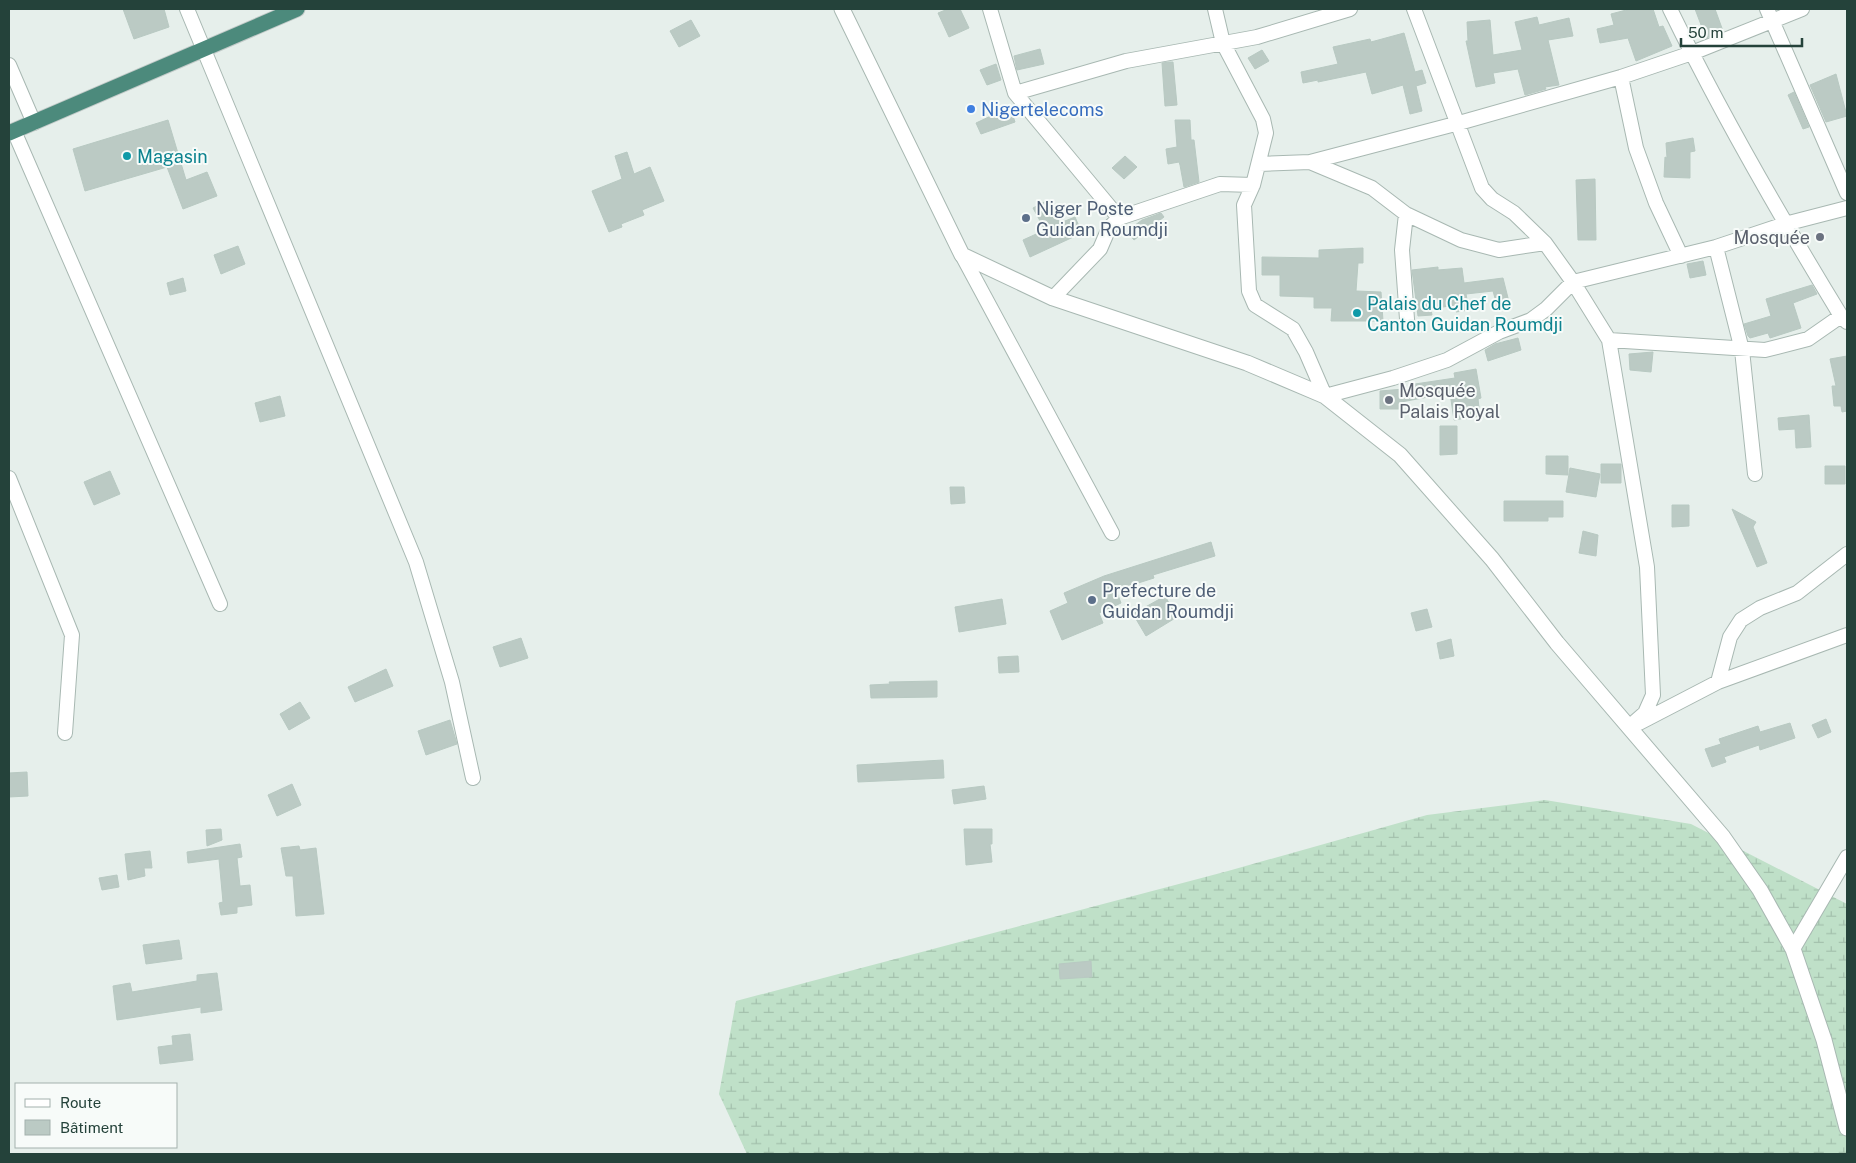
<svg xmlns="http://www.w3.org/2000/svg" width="1856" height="1163" font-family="'Public Sans',sans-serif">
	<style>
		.wetland { fill: url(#wetland-marsh) }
		.building { fill: #bbcac4; stroke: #b8c9c2 }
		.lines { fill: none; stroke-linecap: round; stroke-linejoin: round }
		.minor-casing { stroke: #a8b8b2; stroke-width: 16 }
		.tertiary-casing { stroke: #a8b8b2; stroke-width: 17 }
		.trunk-casing { stroke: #c2cac8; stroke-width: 17 }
		.minor { stroke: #fff; stroke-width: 14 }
		.tertiary { stroke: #fff; stroke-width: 15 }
		.trunk { stroke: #4c8a7c; stroke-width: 15 }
		.shop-dot { fill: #3f7fe0; stroke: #f7fbf9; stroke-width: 2 }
		.culture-dot { fill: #0f9aa8; stroke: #f7fbf9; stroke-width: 2 }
		.service-dot { fill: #5c6f8a; stroke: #f7fbf9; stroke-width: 2 }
		.worship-dot { fill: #6b7280; stroke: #f7fbf9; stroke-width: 2 }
		.labels { text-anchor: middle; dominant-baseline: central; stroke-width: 4; stroke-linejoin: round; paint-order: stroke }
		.shop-label { font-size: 18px; fill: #366cbe; stroke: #f7fbf9; text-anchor: start }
		.culture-label { font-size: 18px; fill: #0d838f; stroke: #f7fbf9; text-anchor: start }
		.service-label { font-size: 18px; fill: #4e5e75; stroke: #f7fbf9; text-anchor: start }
		.worship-label { font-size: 18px; fill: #5b616d; stroke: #f7fbf9; text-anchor: end }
	</style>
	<defs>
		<pattern id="wetland-marsh" width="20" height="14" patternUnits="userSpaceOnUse" patternTransform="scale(1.25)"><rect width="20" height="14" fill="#bfe0c8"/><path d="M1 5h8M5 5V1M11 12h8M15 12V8" fill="none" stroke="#a4c1ad"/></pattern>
	</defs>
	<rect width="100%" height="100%" fill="#e6efeb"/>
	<path class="wetland" d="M1545,800L1691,824L1847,904V1154H747L719,1094L736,1001L1228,871L1427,815Z"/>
	<path class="building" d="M123,9H164L169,27L134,39Z
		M948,9H960L969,28L949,37L938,13Z
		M1630,9H1653L1659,27L1663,26L1672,46L1636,61L1628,38L1600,43L1597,29L1614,25L1611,14Z
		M1695,9H1715L1723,31L1706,38Z
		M1537,17L1539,25L1569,18L1573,36L1548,40L1559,85L1545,87L1546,89L1525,95L1518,69L1493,73L1495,83L1476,87L1466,41H1468L1467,22L1490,20L1493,55L1522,50L1515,22Z
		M691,20L700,36L679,47L670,31Z
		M1404,33L1415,72L1422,70L1426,83L1416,86L1422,111L1410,114L1403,85L1372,94L1366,72L1318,82V80L1303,83L1301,72L1338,64L1333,47L1370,39L1371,42Z
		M1040,49L1044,64L1017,70L1014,56Z
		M1262,50L1269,61L1255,69L1248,58Z
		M1169,62H1173L1177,105L1165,106L1162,63Z
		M996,64L1001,80L987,85L980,70Z
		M1836,74L1847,116L1826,122L1810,85Z
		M1794,92L1809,127L1803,129L1793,106L1788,95Z
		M1010,107L1015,122L981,134L976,123Z
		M168,120L186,180L207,172L217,196L183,209L167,167L85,191L73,149Z
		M1175,120H1190L1191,140H1194L1199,182L1184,187L1180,165L1179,162L1168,164L1166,149L1177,147Z
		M1693,138L1695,151L1690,152V178L1664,177L1665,157L1667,158L1666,143Z
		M627,152L634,174L650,167L664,201L642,210L644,215L621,224L622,227L609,232L592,191L622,179L615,156Z
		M1125,156L1137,167L1124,179L1112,168Z
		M1595,179L1596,240H1578L1576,180Z
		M1048,200L1060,223L1075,217L1082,233L1030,257L1023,240L1045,230L1033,208Z
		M1161,213L1164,217L1134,240L1127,231L1142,220Z
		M238,246L245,264L221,274L214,255Z
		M1363,248V263H1358L1356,291L1381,292L1383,321H1331L1332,308H1314V297L1280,296V275H1262V257L1319,258V250Z
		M1703,261L1706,275L1690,278L1687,264Z
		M1438,267V270L1462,268L1464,283L1503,278L1510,306L1498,309L1493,291L1466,294L1469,310L1456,312L1455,305L1431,309L1432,315L1418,316L1412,270Z
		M183,278L186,291L170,295L167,283Z
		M1812,285L1817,294L1793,303L1801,328L1770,338L1768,333L1750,338L1748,336L1744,324L1771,316L1766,299Z
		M1518,338L1521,350L1488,361L1485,350L1495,344Z
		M1653,352L1651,372L1630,370L1629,354Z
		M1847,356V411L1842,412L1841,406H1834L1832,386H1836L1830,359Z
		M1476,369L1481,398L1478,399L1480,416L1454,420L1450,393L1401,402V409H1380V391L1416,388L1415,384L1455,378L1454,373Z
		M280,396L285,416L260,422L255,403Z
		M1809,415L1811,447L1796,448L1795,429L1779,430L1778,418Z
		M1440,426H1457V454L1440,455Z
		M1546,456H1568V475L1546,474Z
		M1601,464H1621V483H1601Z
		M1825,466H1845V484H1825Z
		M1570,468L1600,474L1596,497L1566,492Z
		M110,471L120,494L94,505L84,482Z
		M950,487H964L965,503L951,504Z
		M1504,501H1563V517H1548V521H1504Z
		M1672,505H1689V526L1672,527Z
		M1732,509L1756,522L1753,527L1767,563L1757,567Z
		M1583,531L1598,535L1596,556L1579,553Z
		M1211,542L1215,556L1153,575L1154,578L1116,590L1121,603L1099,613L1103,623L1062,640L1050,611L1068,603L1064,593L1104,576Z
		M1165,596L1177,617L1146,636L1133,614Z
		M1002,599L1006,624L959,632L955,607Z
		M1427,609L1432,627L1416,631L1411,613Z
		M521,638L528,658L500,667L493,647Z
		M1451,639L1454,656L1440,659L1437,643Z
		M1018,656L1019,672L999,673L998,657Z
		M386,669L393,686L355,702L348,687Z
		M937,681V697L871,698L870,685L890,684L889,682Z
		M300,702L310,718L289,730L280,714Z
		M1826,719L1831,732L1818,738L1812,725Z
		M450,720L457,744L426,755L418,731Z
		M1790,723L1795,738L1760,750L1759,745L1724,757L1726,762L1712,767L1705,749L1721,744L1719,739L1758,726L1760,732Z
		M943,760L944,778L858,782L857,765Z
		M27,772L28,796L9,797V773Z
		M292,784L301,805L277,816L268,795Z
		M984,786L986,799L954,804L952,790Z
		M221,829L222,840L207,846L206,830Z
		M964,829H992V844H990L992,862L966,865Z
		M240,844L242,857L237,858L240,886L250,885L252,905L237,907V913L221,915L219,903L223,902L219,859L188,863L187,852Z
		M299,846L300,850L316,848L324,914L296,916L293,876H286L281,848Z
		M150,851L152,868H144L145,876L128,880L125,854Z
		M117,875L119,887L102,890L99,878Z
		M179,940L182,959L146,964L143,945Z
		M1091,961L1092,977L1060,979L1059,964Z
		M217,973L222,1010L201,1013V1007L117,1020L113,986L130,983L132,992L197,981V975Z
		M190,1034L193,1060L160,1064L158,1047L173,1045L172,1036Z"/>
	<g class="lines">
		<g class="minor-casing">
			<path id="minor" d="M187,9L416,562L452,682L473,778
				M990,9L1015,93L1119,218
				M1215,9L1223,43L1263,119L1266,133L1253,185L1244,205L1249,291L1255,305L1293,329L1306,352L1325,396L1393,378L1447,360L1499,332L1531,320L1546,309L1573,282L1716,247L1785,224L1847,208
				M1414,9L1482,188L1492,199L1514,213L1545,243L1573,282L1609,340L1647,567L1653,695L1645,713L1629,727
				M1670,9C1721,114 1780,216 1841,316L1847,322
				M1767,9L1847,193
				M9,65L34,123
				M1621,77L1636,148L1656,203L1681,256
				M1015,93L1126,61L1257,37L1350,9
				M14,131L220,604
				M1310,162L1372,188L1406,214L1461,240L1499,250L1545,243
				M1259,164L1310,162L1459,123L1621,77L1692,53L1802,9
				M1406,214L1402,250L1407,319
				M1716,247L1742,350L1755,474
				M962,255L1112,533
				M1053,298L1100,249L1109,228L1119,218L1220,184L1253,185
				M1609,340L1765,350L1808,339L1841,316
				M9,478L72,635L65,733
				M1718,682L1730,637L1741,620L1760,608L1797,593L1847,554
				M1639,723L1718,682L1847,635
				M1793,949L1847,857"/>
		</g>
		<g class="tertiary-casing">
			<path id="tertiary" d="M842,9L962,255L1053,298L1247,363L1325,396L1400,455L1492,559L1557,643L1723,837L1760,890L1793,949L1824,1040L1847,1128"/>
		</g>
		<g class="trunk-casing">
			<path id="trunk" d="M9,133L297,9"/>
		</g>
		<use href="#minor" class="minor"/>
		<use href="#tertiary" class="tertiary"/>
		<use href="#trunk" class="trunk"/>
	</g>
	<circle class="shop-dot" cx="971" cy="109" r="5"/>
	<g class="culture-dot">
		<circle cx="127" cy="156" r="5"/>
		<circle cx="1357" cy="313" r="5"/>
	</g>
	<g class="service-dot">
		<circle cx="1026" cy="218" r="5"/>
		<circle cx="1092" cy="600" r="5"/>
	</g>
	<g class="worship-dot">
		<circle cx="1820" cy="237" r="5"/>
		<circle cx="1389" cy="400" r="5"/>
	</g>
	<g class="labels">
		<g class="shop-label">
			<text x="981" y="109">Nigertelecoms</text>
		</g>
		<g class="culture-label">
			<text x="137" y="156">Magasin</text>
			<text x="1367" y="303">Palais du Chef de<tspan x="1367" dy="21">Canton Guidan Roumdji</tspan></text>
		</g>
		<g class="service-label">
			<text x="1036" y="208">Niger Poste<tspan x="1036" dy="21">Guidan Roumdji</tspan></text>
			<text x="1102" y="590">Prefecture de<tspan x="1102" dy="21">Guidan Roumdji</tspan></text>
		</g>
		<g class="worship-label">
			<text x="1810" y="237">Mosquée</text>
			<text x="1399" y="390" text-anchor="start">Mosquée<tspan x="1399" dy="21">Palais Royal</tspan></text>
		</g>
	</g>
	<rect width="1856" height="1163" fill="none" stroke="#24423a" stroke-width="20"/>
	<rect x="15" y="1083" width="162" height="65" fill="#f7fbf9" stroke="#a3b1ad"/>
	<rect x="25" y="1099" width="25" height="8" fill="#ffffff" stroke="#a3b1ad"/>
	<text x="60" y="1108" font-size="15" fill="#24423a">Route</text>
	<rect x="25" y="1120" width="25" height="15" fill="#bbcac4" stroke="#a3b1ad"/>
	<text x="60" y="1133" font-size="15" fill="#24423a">Bâtiment</text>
	<path d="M1681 38v8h121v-8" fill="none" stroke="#24423a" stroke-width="2.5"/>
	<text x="1688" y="38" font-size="15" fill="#24423a" stroke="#f7fbf9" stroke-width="4" paint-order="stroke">50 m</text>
</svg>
